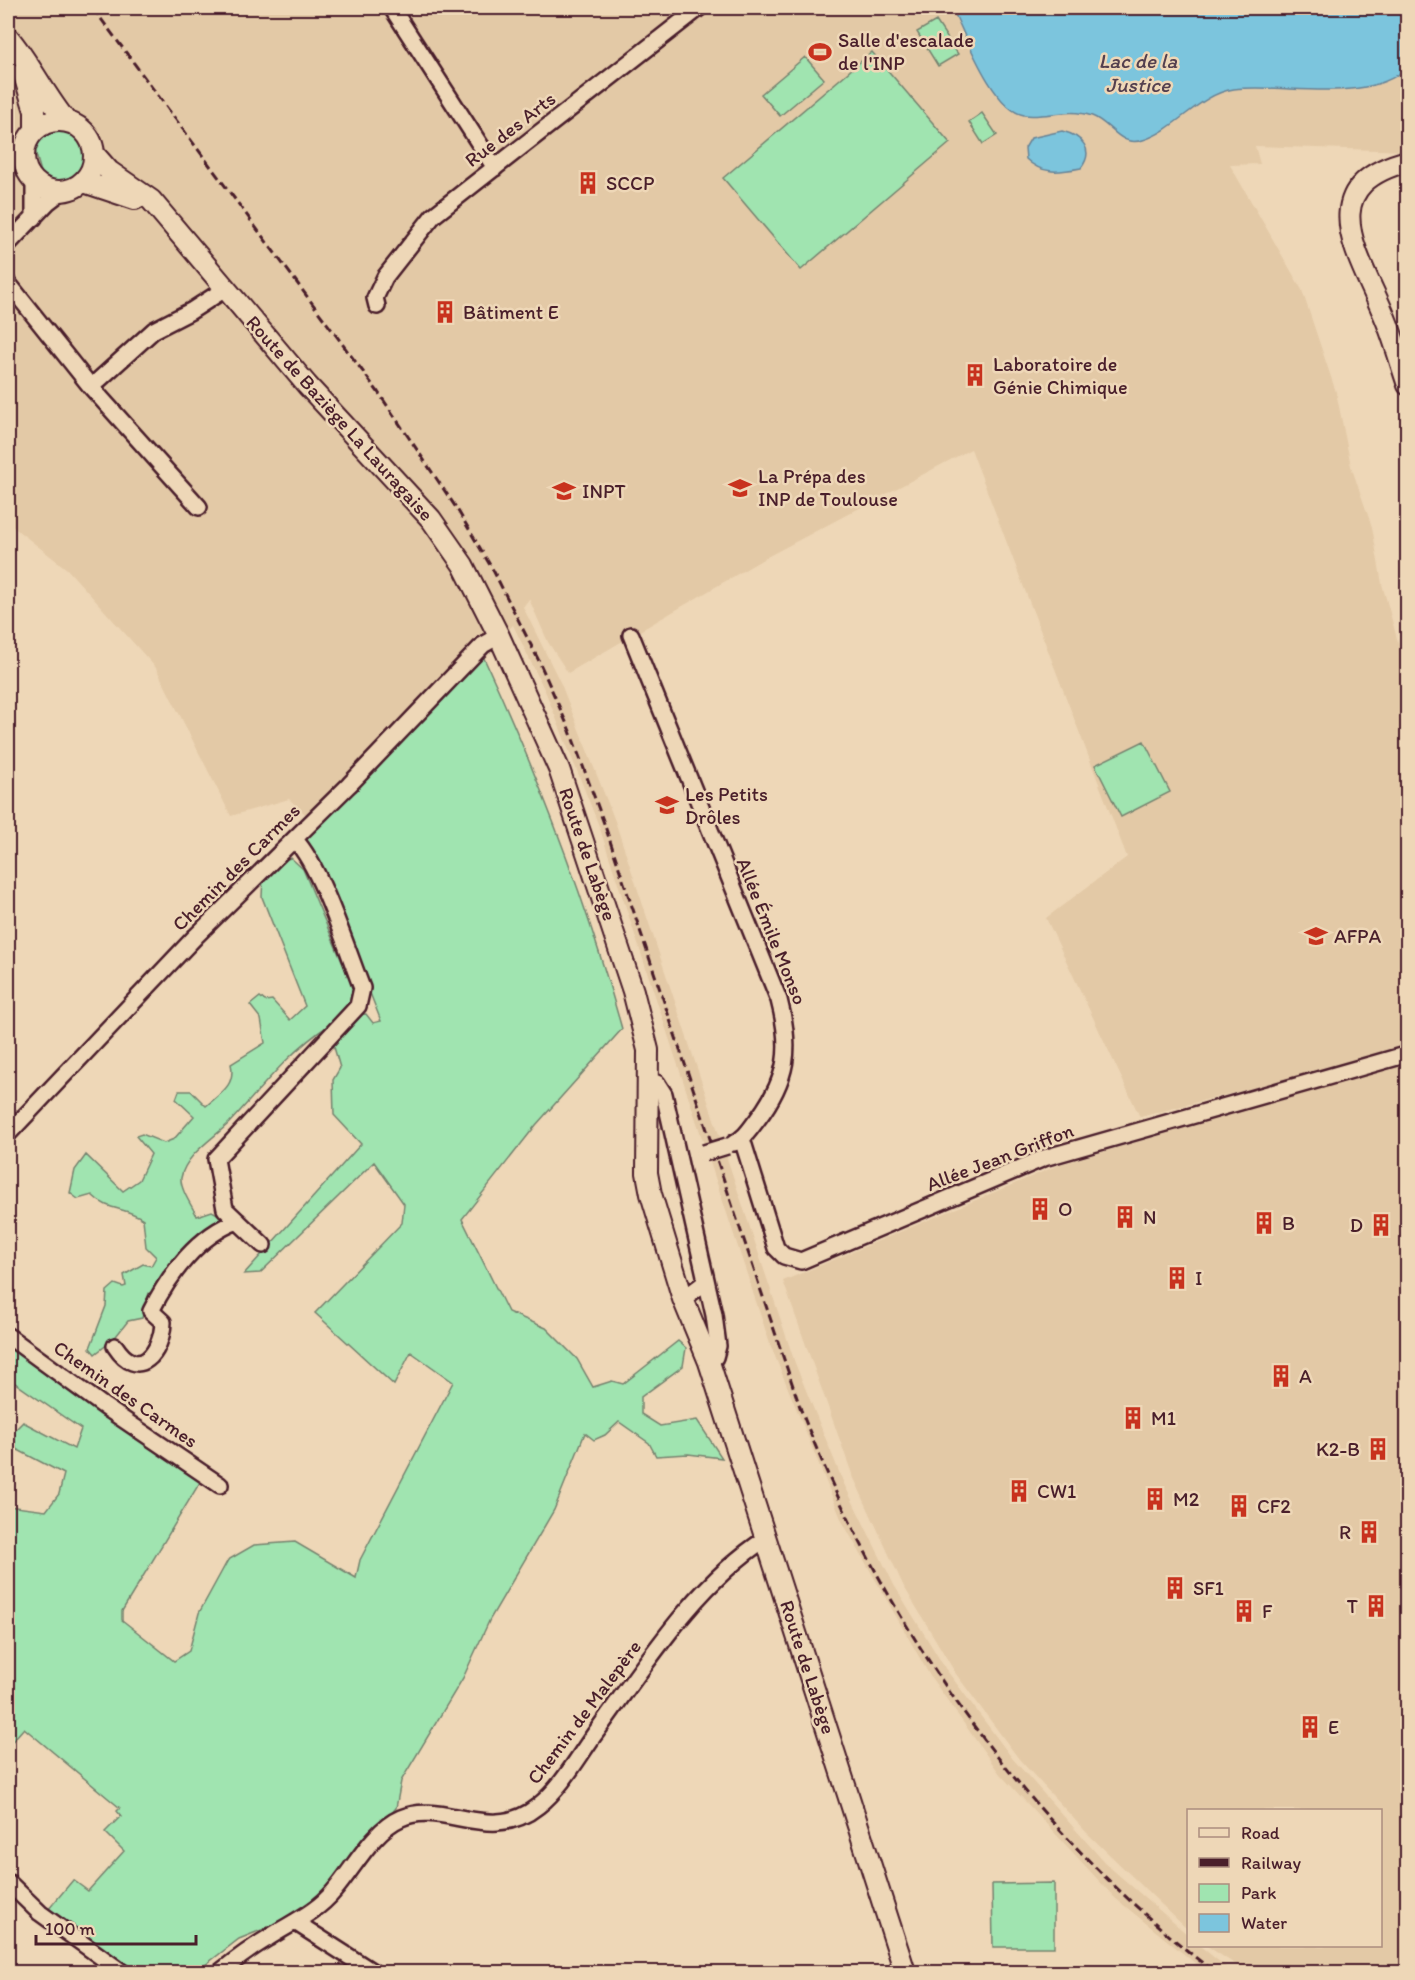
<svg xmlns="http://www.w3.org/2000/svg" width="1415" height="1980" font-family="Itim,sans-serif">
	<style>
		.built { fill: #e3c9a6 }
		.green { fill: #a0e4b0; stroke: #75826e; stroke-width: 1.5 }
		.water { fill: #7cc5dd; stroke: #688396; stroke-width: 1.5 }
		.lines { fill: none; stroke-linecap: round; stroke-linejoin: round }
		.minor-casing { stroke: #4a1f2b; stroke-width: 20 }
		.major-casing { stroke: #4a1f2b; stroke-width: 24 }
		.minor { stroke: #eed7b7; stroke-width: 15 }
		.major { stroke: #eed7b7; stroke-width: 20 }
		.rail { stroke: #4a1f2b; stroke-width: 3; stroke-dasharray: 9 4.5; stroke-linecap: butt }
		.minor-bridge-casing { stroke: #4a1f2b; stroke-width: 20; stroke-linecap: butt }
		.minor-bridge { stroke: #eed7b7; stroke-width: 15 }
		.labels { text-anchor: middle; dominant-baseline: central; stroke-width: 5; stroke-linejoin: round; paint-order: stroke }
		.poi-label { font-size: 20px; fill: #4a1f2b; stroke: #eed7b7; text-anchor: start }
		.street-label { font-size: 20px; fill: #4a1f2b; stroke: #eed7b7 }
		.water-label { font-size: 21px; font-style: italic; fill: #54404f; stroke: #eed7b7 }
	</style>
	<rect width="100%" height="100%" fill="#eed7b7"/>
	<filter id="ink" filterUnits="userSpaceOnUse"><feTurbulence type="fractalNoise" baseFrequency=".0167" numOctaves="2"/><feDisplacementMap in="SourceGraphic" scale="12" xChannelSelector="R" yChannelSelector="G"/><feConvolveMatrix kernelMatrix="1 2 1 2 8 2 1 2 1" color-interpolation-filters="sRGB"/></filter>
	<g filter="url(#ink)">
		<path class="built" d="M8,8H1407V151L1255,146L1260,164L1230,165L1302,290L1336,392L1351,466L1372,527L1382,584L1407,675V1048L1140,1117L1046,918L1127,857L971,449L765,558L568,673L548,642L529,599L523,607L561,684L615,821L795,1363L844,1484L894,1585L945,1668L1012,1758L1106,1864L1188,1935V1946H1200L1232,1972H1206L1115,1898L1000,1774L930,1676L842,1521L770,1344L599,826L546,693L513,625L317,825L289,799L231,816L156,668L67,569L8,523Z
			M1407,1064V1972H1247L1207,1946H1380V1810H1188V1930L1086,1832L1019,1759L956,1674L903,1585L852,1474L783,1281L1061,1164Z"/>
		<path class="green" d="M936,21L958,54L938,66L917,32Z
			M872,52L950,143L801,270L723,178Z
			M805,57L824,79L780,116L761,94Z
			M982,113L997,135L983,144L969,122Z
			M53,128L75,132L87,150L83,172C71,186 54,189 39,177L41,172L35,151L31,149L40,135Z
			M483,656C539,777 586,900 622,1029L536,1125L462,1219L508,1312L546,1328L577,1359L593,1387L612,1381L623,1384L678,1341L686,1348L683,1366L641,1397V1414L660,1426L697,1420L722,1458L688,1454L656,1456L649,1443L619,1422L605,1435L594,1440L585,1433L554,1510L490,1619L463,1678L401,1781L396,1808L304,1913L239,1939L196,1972H135L48,1910L73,1880L88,1891L124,1851L105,1832L121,1816L117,1811L120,1808L24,1728L8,1746V1556L13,1554L8,1550V1506L46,1511L59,1494L64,1474L16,1449L14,1431L23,1422L74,1449L81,1429L8,1378V1343L202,1479L122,1611V1620L174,1661L189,1651L199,1613L228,1560L254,1545L295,1542L356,1578L360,1560L453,1382L411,1352L394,1385L315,1313L402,1223L404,1204L374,1162L260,1273L244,1274L361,1144L334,1115L333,1080L340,1068L328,1026C288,1052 261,1089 229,1123C214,1138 185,1155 181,1178C180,1189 192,1206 197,1216L212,1211L227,1219L166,1288L149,1293L142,1318L128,1321L113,1340L95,1354L90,1348L106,1306L107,1291L115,1284L123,1287L126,1286L124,1275L143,1264L151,1266L156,1257L146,1247L143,1219C123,1206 109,1212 92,1195L78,1199L70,1193L75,1170L86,1155L123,1191L139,1180L151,1154L136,1136L142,1134L164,1143L174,1139L194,1116L176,1099L179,1091H191L206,1106C221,1093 236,1085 231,1064L265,1043L261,1019L250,1005L260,997L265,1001L272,1000L290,1020L305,1006L262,897L263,876L281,860L291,858L303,869L356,995L353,1015L366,1014L373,1023L381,1021L318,861L303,840Z
			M1144,741L1170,792L1121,817L1095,765Z
			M1054,1883V1947H993L992,1884Z"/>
		<path class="water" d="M952,8H1407V68C1366,105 1286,83 1234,89C1199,94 1176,130 1143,140C1120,148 1111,123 1092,116C1067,107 1048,118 1024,115C993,110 965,34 952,8Z
			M1062,131C1082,136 1095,150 1081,168C1060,172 1042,175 1026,159L1025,148L1031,138Z"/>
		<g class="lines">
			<g class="minor-casing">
				<path id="minor" d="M392,8L495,168
					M34,218V181
					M8,244L48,202L61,192
					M8,283L91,387L199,507
					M377,306L375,298L385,277L433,216L699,8
					M91,387L154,330L191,311L225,289
					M631,635L779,1000C792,1049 788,1079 757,1120C750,1129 745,1138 734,1143
					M649,1081L657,1083L664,1094L714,1315L718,1346L715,1357L709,1362
					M8,1134L196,936L349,785L483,645L499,636
					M742,1139L776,1248L784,1256L801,1261L1044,1158L1408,1054
					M263,1245L225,1209L216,1159L358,1006L362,988C347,950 321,867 295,840
					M683,1299L703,1284L705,1278
					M8,1336L105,1407L220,1485
					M115,1346C139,1383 162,1352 163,1322L151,1311C169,1275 198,1235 238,1221
					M8,1882L40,1913L122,1972
					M295,1922L373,1972
					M220,1972C235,1960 251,1948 268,1938C291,1923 316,1913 334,1891C354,1868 373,1830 401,1818C444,1799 490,1845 538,1806C561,1788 577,1759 594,1735C643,1668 696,1583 767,1538"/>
			</g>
			<g class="major-casing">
				<path id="major" d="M8,37C30,63 44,94 66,121
					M23,72L35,111V130
					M24 156a35 35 0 1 1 70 0a35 35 0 1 1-70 0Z
					M95,155L109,171L151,200L307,385L431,519L463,565L499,636L559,769L633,991L648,1050L647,1173L651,1194L683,1299L709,1362L905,1972
					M1408,161C1310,186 1359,255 1384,315C1394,338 1400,362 1408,385
					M84,182L135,199"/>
			</g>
			<use href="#minor" class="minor"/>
			<use href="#major" class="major"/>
			<path class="rail" d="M93,8L378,392L457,509L493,570L538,659L570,731L605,826L801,1410C887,1632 1026,1826 1214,1972"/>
			<g class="minor-bridge-casing">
				<path id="minor-bridge" d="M704,1153L727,1146"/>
			</g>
			<use href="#minor-bridge" class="minor-bridge"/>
		</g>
	</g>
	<defs>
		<g id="stadium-bare" transform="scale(1.8)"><path d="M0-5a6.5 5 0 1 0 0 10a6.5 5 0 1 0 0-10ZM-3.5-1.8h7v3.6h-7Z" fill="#c8321e" stroke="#eed7b7" stroke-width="2.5" paint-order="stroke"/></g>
		<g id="building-bare" transform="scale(1.8)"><path d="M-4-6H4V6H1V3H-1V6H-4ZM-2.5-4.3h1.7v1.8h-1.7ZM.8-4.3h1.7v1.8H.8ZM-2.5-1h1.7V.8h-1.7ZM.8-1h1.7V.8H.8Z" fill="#c8321e" stroke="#eed7b7" stroke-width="2.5" paint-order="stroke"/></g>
		<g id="university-bare" transform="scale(1.8)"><path d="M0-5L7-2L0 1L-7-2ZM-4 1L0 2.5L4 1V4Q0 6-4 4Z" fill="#c8321e" stroke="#eed7b7" stroke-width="2.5" paint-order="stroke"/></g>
		<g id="school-bare" transform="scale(1.8)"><path d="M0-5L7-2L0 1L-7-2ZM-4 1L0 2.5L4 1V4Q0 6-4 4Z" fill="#c8321e" stroke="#eed7b7" stroke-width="2.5" paint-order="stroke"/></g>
	</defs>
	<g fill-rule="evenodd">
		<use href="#stadium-bare" x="820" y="52"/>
		<use href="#building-bare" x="588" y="183"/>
		<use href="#building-bare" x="445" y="312"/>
		<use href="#building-bare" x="975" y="375"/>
		<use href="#university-bare" x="740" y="488"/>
		<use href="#university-bare" x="564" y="491"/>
		<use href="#school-bare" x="667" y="805"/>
		<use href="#university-bare" x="1316" y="936"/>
		<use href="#building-bare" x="1040" y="1209"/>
		<use href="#building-bare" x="1125" y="1217"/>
		<use href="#building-bare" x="1264" y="1223"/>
		<use href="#building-bare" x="1381" y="1225"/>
		<use href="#building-bare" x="1177" y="1278"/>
		<use href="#building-bare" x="1281" y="1376"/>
		<use href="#building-bare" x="1133" y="1418"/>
		<use href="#building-bare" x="1378" y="1449"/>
		<use href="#building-bare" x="1019" y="1491"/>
		<use href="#building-bare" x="1155" y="1499"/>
		<use href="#building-bare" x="1239" y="1506"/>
		<use href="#building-bare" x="1369" y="1532"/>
		<use href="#building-bare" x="1175" y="1588"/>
		<use href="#building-bare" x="1376" y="1606"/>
		<use href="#building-bare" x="1244" y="1611"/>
		<use href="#building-bare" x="1310" y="1727"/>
	</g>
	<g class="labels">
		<g class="poi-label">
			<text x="838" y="40">Salle d'escalade<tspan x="838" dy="23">de l'INP</tspan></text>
			<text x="606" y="183">SCCP</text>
			<text x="463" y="312">Bâtiment E</text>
			<text x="993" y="364">Laboratoire de<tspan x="993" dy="23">Génie Chimique</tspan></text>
			<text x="758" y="476">La Prépa des<tspan x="758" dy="23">INP de Toulouse</tspan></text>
			<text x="582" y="491">INPT</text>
			<text x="685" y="794">Les Petits<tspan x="685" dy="23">Drôles</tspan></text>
			<text x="1334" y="936">AFPA</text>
			<text x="1058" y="1209">O</text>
			<text x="1143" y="1217">N</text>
			<text x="1282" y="1223">B</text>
			<text x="1363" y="1225" text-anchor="end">D</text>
			<text x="1195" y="1278">I</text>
			<text x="1299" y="1376">A</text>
			<text x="1151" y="1418">M1</text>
			<text x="1360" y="1449" text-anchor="end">K2-B</text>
			<text x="1037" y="1491">CW1</text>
			<text x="1173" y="1499">M2</text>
			<text x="1257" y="1506">CF2</text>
			<text x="1351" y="1532" text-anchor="end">R</text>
			<text x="1193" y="1588">SF1</text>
			<text x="1358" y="1606" text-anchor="end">T</text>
			<text x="1262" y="1611">F</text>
			<text x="1328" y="1727">E</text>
		</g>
		<g class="street-label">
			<text transform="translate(510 129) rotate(-38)">Rue des Arts</text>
			<text transform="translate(340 418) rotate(48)">Route de Baziège La Lauragaise</text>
			<text transform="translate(588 854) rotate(71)">Route de Labège</text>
			<text transform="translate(236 867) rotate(-45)">Chemin des Carmes</text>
			<text transform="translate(772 931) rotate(68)">Allée Émile Monso</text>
			<text transform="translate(1000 1157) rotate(-21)">Allée Jean Griffon</text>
			<text transform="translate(126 1394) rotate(35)">Chemin des Carmes</text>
			<text transform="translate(808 1667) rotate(72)">Route de Labège</text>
			<text transform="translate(584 1712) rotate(-53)">Chemin de Malepère</text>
		</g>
		<g class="water-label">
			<text x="1138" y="60">Lac de la<tspan x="1138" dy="24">Justice</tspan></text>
		</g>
	</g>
	<rect width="1415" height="1980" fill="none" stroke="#eed7b7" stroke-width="30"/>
	<rect x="15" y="15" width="1385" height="1950" fill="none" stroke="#4a1f2b" stroke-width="2" filter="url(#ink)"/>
	<rect x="1187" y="1809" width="195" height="138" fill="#eed7b7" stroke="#ac8d7f" stroke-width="1.5"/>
	<rect x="1199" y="1828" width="30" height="9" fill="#eed7b7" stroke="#ac8d7f" stroke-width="1.5"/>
	<text x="1241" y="1839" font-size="18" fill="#4a1f2b">Road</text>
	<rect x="1199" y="1858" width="30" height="9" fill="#4a1f2b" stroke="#ac8d7f" stroke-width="1.5"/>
	<text x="1241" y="1869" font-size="18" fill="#4a1f2b">Railway</text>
	<rect x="1199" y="1884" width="30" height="18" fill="#a0e4b0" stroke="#ac8d7f" stroke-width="1.5"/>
	<text x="1241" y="1899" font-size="18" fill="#4a1f2b">Park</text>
	<rect x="1199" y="1914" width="30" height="18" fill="#7cc5dd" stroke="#ac8d7f" stroke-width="1.5"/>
	<text x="1241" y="1929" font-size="18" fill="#4a1f2b">Water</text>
	<path d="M36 1935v9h160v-9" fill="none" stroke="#4a1f2b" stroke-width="3"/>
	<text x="45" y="1935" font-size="18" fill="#4a1f2b" stroke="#eed7b7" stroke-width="4.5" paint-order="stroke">100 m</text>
</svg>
